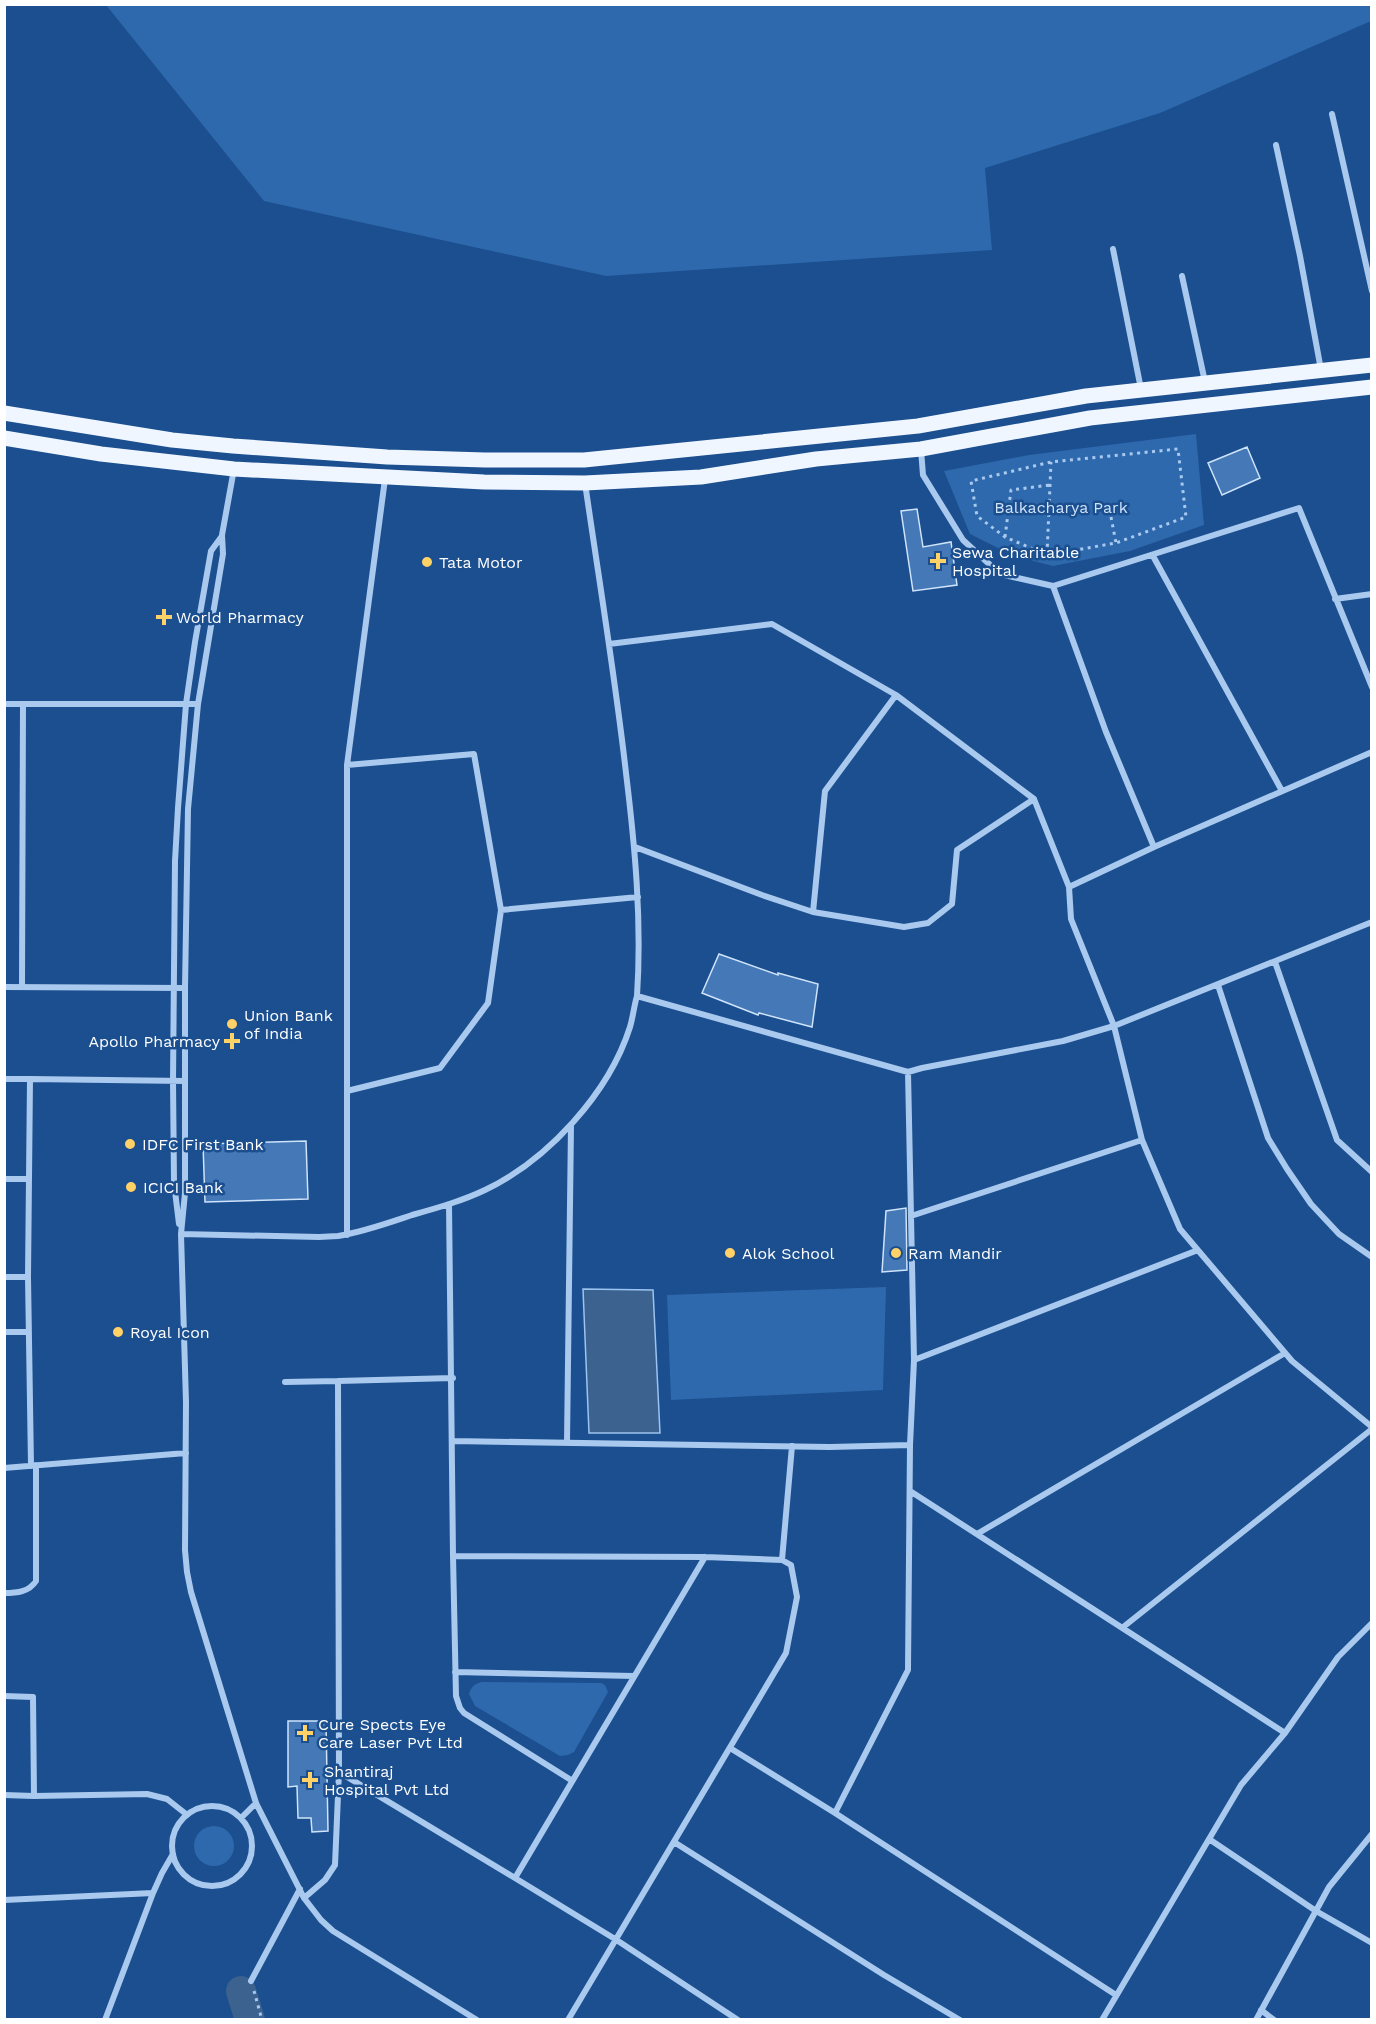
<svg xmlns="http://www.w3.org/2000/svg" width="1376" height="2024" font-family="'Work Sans',sans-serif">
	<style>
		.green { fill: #2e69ad }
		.water { fill: #3c6290; stroke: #9cc4f0; stroke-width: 1.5 }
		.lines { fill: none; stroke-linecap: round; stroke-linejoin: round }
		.river { stroke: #3c6290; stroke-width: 30 }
		.building { fill: #4478b7; stroke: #cfe3fa; stroke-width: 1.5 }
		.path { stroke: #a9c9ee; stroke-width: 3; stroke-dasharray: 3 4.5; stroke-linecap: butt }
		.street { stroke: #a9c9ee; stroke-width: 6 }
		.primary { stroke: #f0f6ff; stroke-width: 15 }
		.poi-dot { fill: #ffd166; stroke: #1b4f8f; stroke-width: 2 }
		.labels { text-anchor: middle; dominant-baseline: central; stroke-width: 5; stroke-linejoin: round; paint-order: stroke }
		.park-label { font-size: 16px; fill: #cfe3fa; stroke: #1b4f8f }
		.poi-label { font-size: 16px; fill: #fff; stroke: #1b4f8f; text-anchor: start }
	</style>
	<rect width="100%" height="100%" fill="#1b4f8f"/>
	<path class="green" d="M1371,4V21L1160,113L985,168L992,250L606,276L264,201L106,5Z
		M1196,434L1204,525L1130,551L1053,566L1014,556L970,534L944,471L1029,455Z
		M886,1287L883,1390L671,1400L667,1295Z
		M482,1682L601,1683L605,1685L608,1692L574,1752L568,1755L560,1756L475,1706L469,1694C471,1687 474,1684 482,1682Z
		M194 1846a20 20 0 1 1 40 0a20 20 0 1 1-40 0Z"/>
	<path class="water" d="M583,1289L653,1290L660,1433H589Z"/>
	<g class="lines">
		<path class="river" d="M241,1991L250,2020"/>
	</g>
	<path class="building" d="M1247,447L1260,478L1222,495L1208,463Z
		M917,509L923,547L951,542L957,585L913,591L901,511Z
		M719,954L778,975V973L818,984L812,1027L759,1013L758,1015L702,993Z
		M306,1141L308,1199L205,1202L203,1144Z
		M906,1208L907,1270L882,1272L886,1211Z
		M288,1721H326L328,1831L312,1832L311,1818H298L297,1786L288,1787Z"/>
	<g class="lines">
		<path class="path" d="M1111,517L1116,543
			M1005,537L1011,490L1050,485
			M1047,555L1005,537L977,516L971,481L1051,462L1178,449L1186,517L1116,543L1047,555L1051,462
			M254,1991L262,2020"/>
		<path class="street" d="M1332,114L1372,291
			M1276,145L1300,256L1321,370
			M1113,249L1141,389
			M1182,276L1205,382
			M921,450L923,475L963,540L1000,574L1053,586L1299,508L1372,687
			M234,469L222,535L223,554L198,704L188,809L185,988V1193L181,1234L186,1402L185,1550L187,1572L191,1592L256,1803L304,1898L321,1920L333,1931L477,2020
			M585,483C599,580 615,676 626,773C635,847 642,921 637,996
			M1153,556L1282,791
			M1053,586L1106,732L1154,847
			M1335,599L1372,594
			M609,644L772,624L896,695L1034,799L1069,887
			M4,704H198
			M1372,752L1154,847L1069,887L1071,919L1114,1026L1142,1140L1180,1229L1292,1361L1372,1427
			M347,765L474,754L501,910L638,897
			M635,847L762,895L813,912L904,927L928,923L952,904L957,850L1034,799
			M813,912L825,791L896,695
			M1275,962L1337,1140L1372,1172
			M1218,985L1268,1138L1287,1169L1311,1204L1339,1234L1372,1257
			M4,987L185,988
			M22,987L23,704
			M908,1072L914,1360L1198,1250
			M4,1079H30
			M347,1091L440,1068L488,1003L501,910
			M4,1179H28
			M449,1204L453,1556L705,1557L782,1560L791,1565L797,1597L786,1653L568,2020
			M911,1216L1142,1140
			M179,1224L174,1183L173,1081L175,861L178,808L186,704L195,642L211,551L222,536
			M181,1234L319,1237L338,1236C363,1232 388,1223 412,1215C437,1208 462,1201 485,1190C548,1160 609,1093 630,1027C633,1017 634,1006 637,996L908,1072L922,1068L1063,1041L1114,1026L1372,922
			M347,1235V765L385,479
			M4,1277H28L31,1466
			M28,1277L30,1079L185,1081
			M4,1332H29
			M453,1378L338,1381L339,1772L515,1878L705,1557
			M285,1382L338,1381
			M453,1441L830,1447L910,1445L908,1670L835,1813L1116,1995
			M567,1442L571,1125
			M910,1445L914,1360
			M4,1468L186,1453
			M910,1491L1285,1733
			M977,1534L1285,1353
			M453,1556L456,1696L460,1708L464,1713L571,1780
			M782,1560L792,1446
			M4,1593C17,1593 29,1592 36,1581V1465
			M1122,1628L1372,1429
			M455,1672L634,1676
			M4,1696L33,1697L34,1796L4,1795
			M730,1748L835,1813
			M34,1796L147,1794L167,1799L186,1814
			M172 1846a40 40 0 1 1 80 0a40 40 0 1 1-80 0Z
			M241,1818L256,1803
			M1209,1839L1316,1911L1372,1943
			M674,1842L884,1975L960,2020
			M515,1878L615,1939L738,2020
			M304,1898L325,1880L335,1865L339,1772
			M4,1900L153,1893
			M251,1981L300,1889
			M1261,2010L1274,2020
			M105,2020L153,1893L162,1873L173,1854
			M1102,2020L1241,1785L1285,1733L1338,1657L1372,1623
			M1256,2020L1329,1887L1372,1834"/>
		<path class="primary" d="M4,413L172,440L233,446L387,457L485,460H584L918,426L1086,396L1372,365
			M4,438L101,454L234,469L484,482L585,483L701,477L816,459L921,449L1090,418L1372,387"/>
	</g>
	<g class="poi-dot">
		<path d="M935 552h6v6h6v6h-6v6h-6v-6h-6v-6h6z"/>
		<circle cx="427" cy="562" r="6"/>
		<path d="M161 608h6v6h6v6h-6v6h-6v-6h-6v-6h6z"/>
		<circle cx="232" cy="1024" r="6"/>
		<path d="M229 1032h6v6h6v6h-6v6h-6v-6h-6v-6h6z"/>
		<circle cx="130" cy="1144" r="6"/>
		<circle cx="131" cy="1187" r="6"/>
		<circle cx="730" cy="1253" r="6"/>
		<circle cx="896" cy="1253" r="6"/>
		<circle cx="118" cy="1332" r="6"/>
		<path d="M302 1724h6v6h6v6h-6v6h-6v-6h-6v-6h6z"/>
		<path d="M307 1771h6v6h6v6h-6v6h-6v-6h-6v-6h6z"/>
	</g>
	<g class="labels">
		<g class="park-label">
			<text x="1061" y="507">Balkacharya Park</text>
		</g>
		<g class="poi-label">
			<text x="952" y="552">Sewa Charitable<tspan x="952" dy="18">Hospital</tspan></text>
			<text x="439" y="562">Tata Motor</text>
			<text x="176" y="617">World Pharmacy</text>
			<text x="244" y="1015">Union Bank<tspan x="244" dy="18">of India</tspan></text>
			<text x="220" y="1041" text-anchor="end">Apollo Pharmacy</text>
			<text x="142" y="1144">IDFC First Bank</text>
			<text x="143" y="1187">ICICI Bank</text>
			<text x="742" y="1253">Alok School</text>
			<text x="908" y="1253">Ram Mandir</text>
			<text x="130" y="1332">Royal Icon</text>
			<text x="318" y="1724">Cure Spects Eye<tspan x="318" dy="18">Care Laser Pvt Ltd</tspan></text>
			<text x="324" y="1771">Shantiraj<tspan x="324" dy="18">Hospital Pvt Ltd</tspan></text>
		</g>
	</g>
	<rect width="1376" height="2024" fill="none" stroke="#ffffff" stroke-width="12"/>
</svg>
